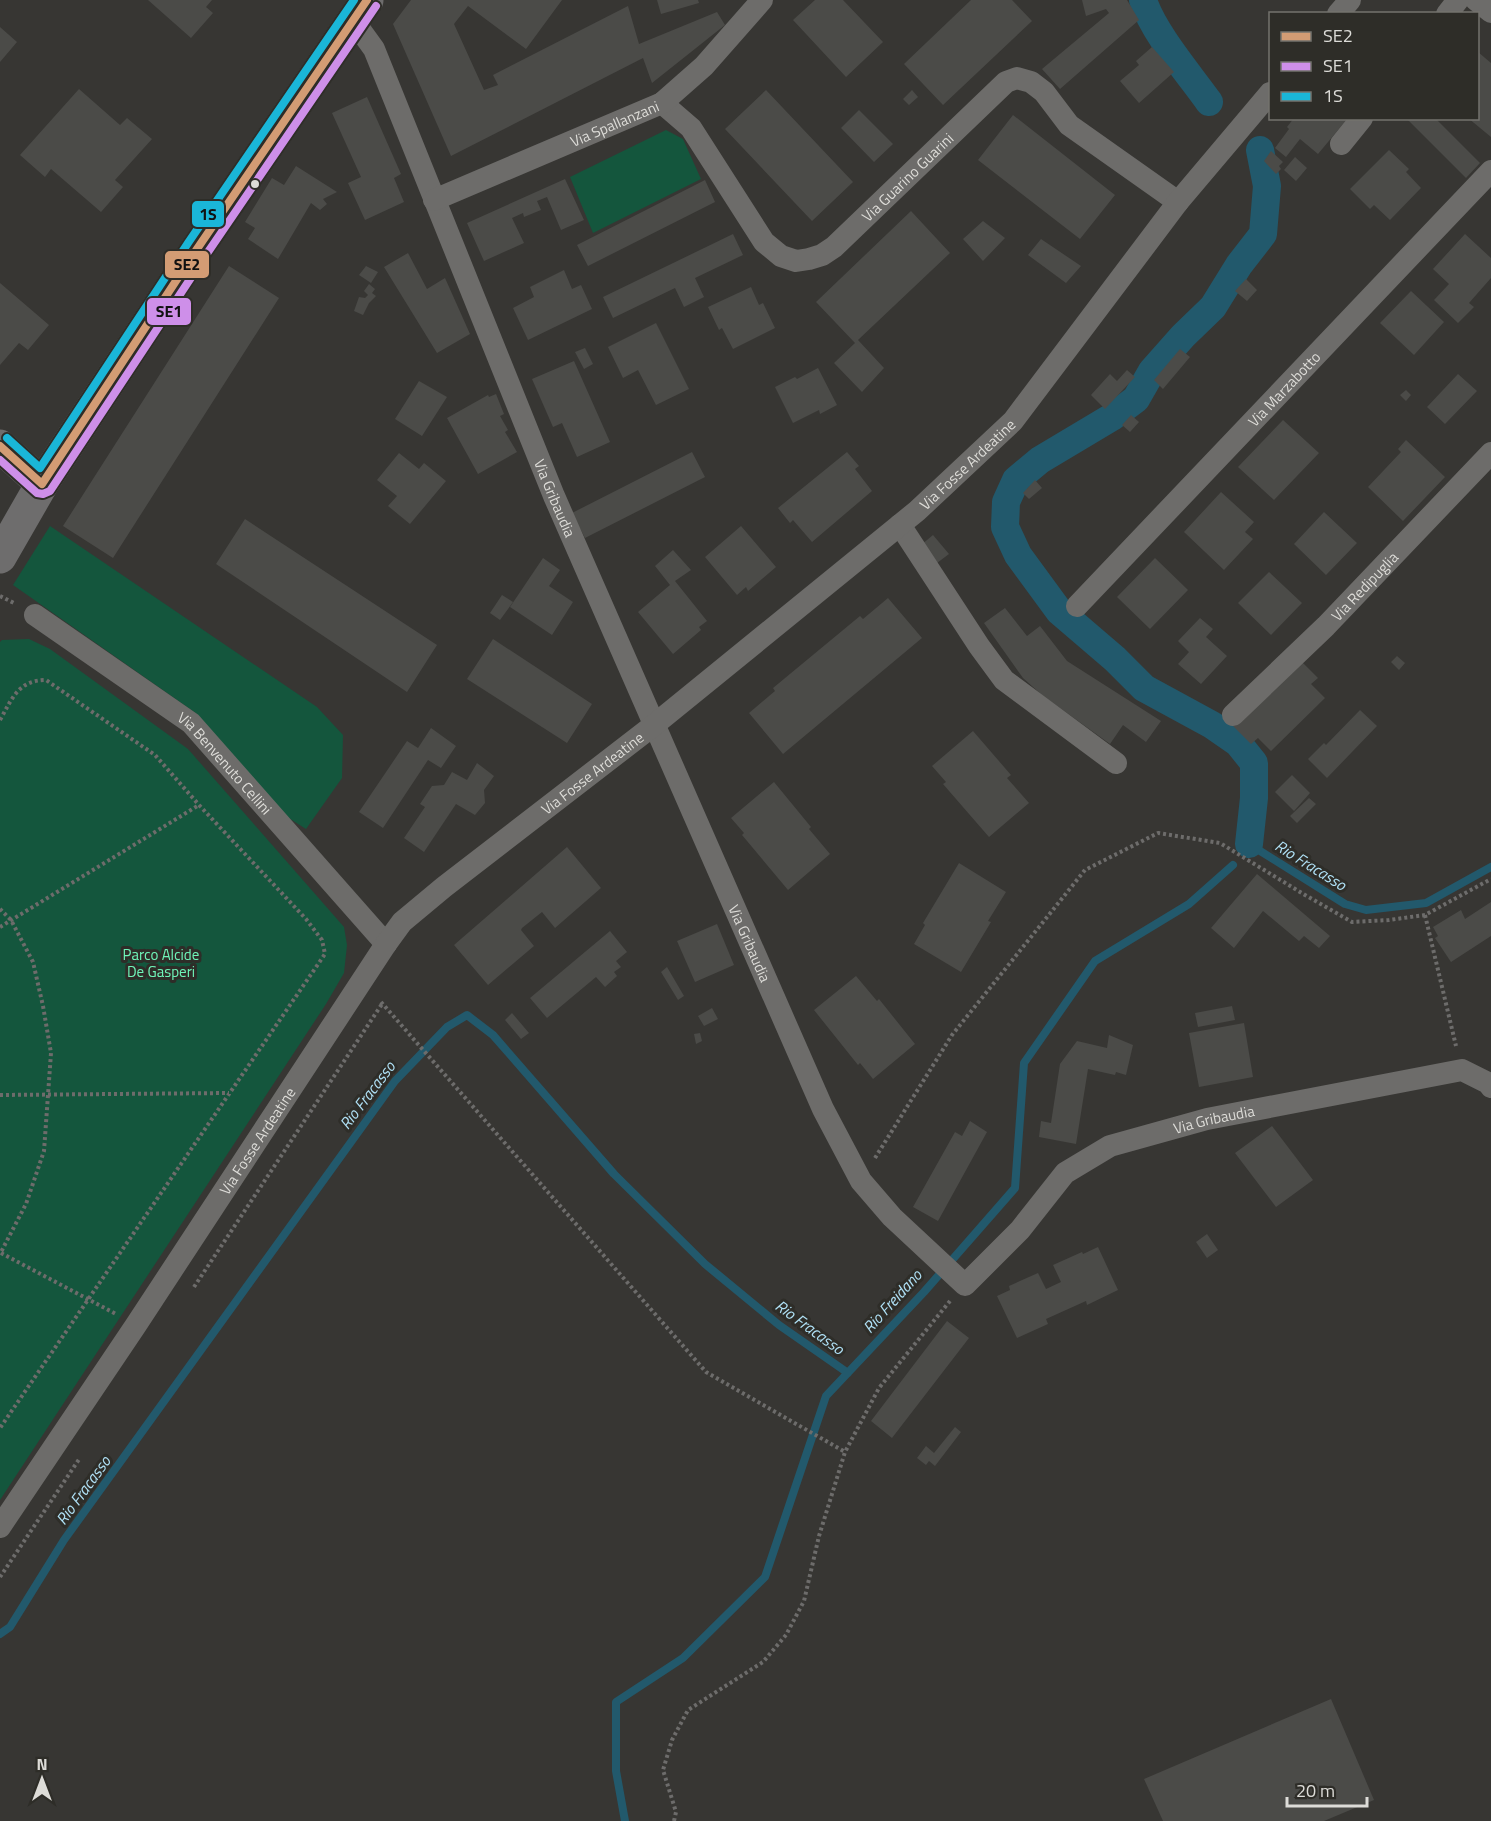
<svg xmlns="http://www.w3.org/2000/svg" width="1491" height="1821" font-family="'Titillium Web',sans-serif">
	<style>
		.green { fill: #14563d }
		.lines { fill: none; stroke-linecap: round; stroke-linejoin: round }
		.stream { stroke: #22596c; stroke-width: 8 }
		.canal { stroke: #22596c; stroke-width: 28 }
		.building { fill: #4b4b48 }
		.path { stroke: #6d6c6b; stroke-width: 4; stroke-dasharray: 3 3; stroke-linecap: butt }
		.street { stroke: #6d6c6a; stroke-width: 22 }
		.secondary { stroke: #6e6d6d; stroke-width: 33 }
		.bus-1-casing { stroke: #2e2d28; stroke-width: 12 }
		.bus-2-casing { stroke: #2e2d28; stroke-width: 12 }
		.bus-3-casing { stroke: #2e2d28; stroke-width: 12 }
		.bus-1 { stroke: #d39c74; stroke-width: 8 }
		.bus-2 { stroke: #ce8fe9; stroke-width: 8 }
		.bus-3 { stroke: #1ab6d8; stroke-width: 8 }
		.bus-dot { fill: #dddcd8; stroke: #2e2d28; stroke-width: 2 }
		.labels { text-anchor: middle; dominant-baseline: central; stroke-width: 6; stroke-linejoin: round; paint-order: stroke }
		.street-label { font-size: 15px; fill: #dddcd8; stroke: #2e2d28 }
		.park-label { font-size: 15px; fill: #6ff5b9; stroke: #2e2d28 }
		.water-label { font-size: 16px; font-style: italic; fill: #b0e1f6; stroke: #2e2d28 }
		.line-badge { stroke: #2e2d28; stroke-width: 2 }
		.pale-badge-label { font-size: 16px; text-anchor: middle; font-weight: bold; fill: #111 }
	</style>
	<rect width="100%" height="100%" fill="#373633"/>
	<path class="green" d="M666,130L683,139L701,179L593,233L570,177Z
		M50,526L317,707L343,735L342,778L306,829L284,815L197,714L13,585Z
		M29,639L50,649L188,749L344,927L347,945L344,973L326,1004L0,1500V642L2,640Z"/>
	<g class="lines">
		<path class="stream" d="M1249,844L1345,904L1366,910L1426,903L1491,867
			M0,1634L10,1627L64,1540L395,1081L447,1027L467,1015L493,1035L614,1174L705,1264L779,1325L848,1373
			M625,1821L616,1771V1702L683,1658L765,1577L826,1396L924,1292L1015,1188L1024,1063L1095,961L1189,904L1233,865"/>
		<path class="canal" d="M1143,0C1153,32 1189,74 1209,102
			M1249,844L1254,798V763L1238,743L1212,725L1144,688L1115,659L1059,611L1018,555L1005,527L1006,502L1016,480L1040,460L1112,417L1136,399L1152,371L1183,336L1213,307L1239,265L1263,234L1267,186L1260,150"/>
	</g>
	<path class="building" d="M148,0H212L206,7L213,13L191,38Z
		M411,0H562L526,49L468,6L454,24L484,90L498,85L493,75L628,6L639,44L717,12L725,25L652,83L643,58L451,156L393,24Z
		M657,0H698L699,3L661,14Z
		M815,0H843L883,42L846,77L793,20Z
		M971,0H1012L1032,21L943,105L904,64Z
		M1082,0H1127L1139,20L1060,89L1042,69L1109,13L1106,9L1086,16Z
		M0,27L17,42L0,62Z
		M1152,47L1174,72L1139,103L1120,81L1139,65L1136,61Z
		M1478,52L1491,63V137L1468,118H1478Z
		M79,89L120,125L127,118L152,139L115,180L123,187L101,212L51,169L45,177L20,155Z
		M766,90L853,182L812,221L725,129Z
		M912,90L918,97L909,105L903,99Z
		M367,97L401,174L394,178L404,202L365,220L348,183L361,177L332,113Z
		M859,110L893,144L874,162L841,128Z
		M1013,115L1115,195L1080,239L978,160Z
		M1294,118H1348L1318,154L1300,139L1286,157L1275,148L1289,129L1287,127Z
		M1406,118H1435L1480,163L1466,178Z
		M1389,150L1409,169L1406,172L1421,188L1390,220L1374,205L1370,209L1350,189Z
		M1271,151L1283,162L1279,166L1281,169L1276,174L1264,161Z
		M1295,157L1307,168L1296,181L1284,170Z
		M296,166L337,192L323,199L327,204L320,210L311,203L278,259L248,239L255,228L245,222L272,178L284,185Z
		M565,179L584,220L561,230L547,197L537,201L541,210L524,217L523,213L512,218L524,243L484,261L467,223Z
		M705,180L715,202L588,266L577,245Z
		M911,211L950,253L858,340L884,368L862,392L834,363L855,343L816,302Z
		M983,221L1005,238L983,261L963,239Z
		M733,234L743,255L695,278L704,297L684,307L675,288L613,318L603,297Z
		M1465,234L1491,258V278L1469,303L1474,307L1458,323L1434,300L1449,284L1433,269Z
		M1041,239L1081,266L1066,283L1028,255Z
		M408,253L427,289L445,278L470,334L437,353L384,267Z
		M229,266L279,298L113,558L63,526Z
		M366,266L378,272L371,283L359,275Z
		M564,270L572,289L581,285L592,309L528,340L513,308L534,297L530,287Z
		M1246,279L1257,290L1247,301L1235,291Z
		M0,283L49,325L28,350L19,343L0,365Z
		M369,284L375,289L372,293L376,296L369,303L363,315L354,311L359,297L365,298L368,295L364,291Z
		M751,287L759,305L763,303L775,328L733,349L722,328L719,330L708,307Z
		M1411,291L1444,322L1414,355L1380,323Z
		M656,323L689,389L656,405L638,370L623,378L608,347Z
		M585,348L593,364L584,369L575,352Z
		M1180,349L1190,357L1163,389L1154,380Z
		M574,361L610,442L577,457L562,423L553,427L532,379Z
		M818,368L837,405L820,414L819,410L793,423L775,387L795,377L797,379Z
		M1127,370L1135,377L1105,409L1091,395L1110,374L1117,381Z
		M1458,374L1477,391L1445,424L1427,407Z
		M419,381L447,397L422,436L395,419Z
		M1406,390L1411,395L1406,401L1400,395Z
		M496,394L504,414L500,416L508,430L505,432L517,452L478,474L447,418L488,395L489,397Z
		M1131,415L1139,422L1130,432L1122,425Z
		M1283,420L1319,453L1274,500L1238,467Z
		M1406,440L1445,477L1403,521L1368,487L1401,452L1398,449Z
		M692,452L705,477L585,538L572,513Z
		M847,452L859,466L855,469L872,491L812,542L793,520L790,523L778,508Z
		M399,453L419,469L424,463L446,481L410,524L388,506L397,496L377,480Z
		M1035,480L1042,488L1029,499L1023,493Z
		M1221,492L1254,522L1245,532L1253,539L1224,570L1184,532Z
		M1324,512L1357,543L1326,575L1294,544Z
		M245,519L437,645L407,692L216,564Z
		M741,526L776,567L748,591L746,587L737,595L705,557Z
		M933,535L949,554L937,563L921,545Z
		M673,550L691,570L675,581L707,621L699,627L701,630L673,654L638,612L670,585L655,566Z
		M543,558L560,570L549,586L573,602L552,635L510,607Z
		M1155,558L1188,590L1150,629L1117,597Z
		M1269,572L1302,603L1271,635L1238,603Z
		M502,595L513,602L500,620L490,613Z
		M888,598L922,638L783,754L749,713L775,691L773,688L860,616L863,619Z
		M1005,608L1027,636L1040,626L1067,661L1161,721L1146,742L1123,725L1110,744L1042,695L1023,678L984,623Z
		M1200,618L1213,629L1206,637L1227,656L1201,684L1178,664L1189,652L1178,641Z
		M493,639L592,704L567,743L467,679Z
		M1397,656L1405,663L1399,670L1391,662Z
		M1300,660L1318,678L1311,684L1325,698L1271,751L1258,738L1251,744L1233,726Z
		M1360,710L1377,726L1327,778L1308,759L1324,743L1326,745Z
		M431,728L456,746L441,768L428,760L383,828L359,812L407,741L418,748Z
		M973,731L1011,775L1007,778L1029,803L989,837L943,784L946,782L932,766Z
		M477,763L494,776L484,790L485,803L475,815L456,804L424,852L404,838L425,807L420,804L432,786L444,785L452,772L467,780Z
		M1292,775L1310,793L1294,811L1275,792Z
		M774,782L811,827L809,829L830,854L788,890L742,835L744,833L731,818Z
		M1309,798L1316,804L1297,823L1290,816Z
		M567,847L601,888L555,928L542,912L522,928L521,930L534,946L488,985L454,945Z
		M959,863L1006,892L988,921L991,922L961,972L914,944L925,925L923,923Z
		M1257,874L1330,936L1319,948L1304,936L1299,941L1263,911L1234,948L1211,928Z
		M1491,902V936L1451,962L1435,938L1438,936L1433,927L1461,910L1465,919Z
		M717,924L734,965L695,982L677,941Z
		M610,931L627,952L616,961L621,967L614,972L617,976L605,987L596,977L547,1018L530,998Z
		M667,967L684,996L678,1000L661,972Z
		M856,976L877,1001L879,999L915,1044L873,1079L860,1063L858,1065L814,1010Z
		M1232,1006L1235,1020L1198,1027L1195,1013Z
		M712,1008L718,1019L704,1026L698,1016Z
		M512,1013L529,1033L521,1039L505,1020Z
		M1244,1023L1253,1077L1199,1087L1189,1033Z
		M700,1033L702,1041L696,1044L694,1034Z
		M1109,1035L1133,1045L1126,1075L1116,1072L1115,1075L1088,1069L1076,1144L1039,1137L1041,1121L1051,1123L1060,1064L1077,1041L1107,1048Z
		M970,1121L987,1132L938,1221L913,1207L955,1132L962,1136Z
		M1272,1126L1313,1180L1276,1207L1235,1153Z
		M1207,1234L1218,1250L1207,1258L1196,1242Z
		M1098,1247L1118,1290L1087,1305L1086,1301L1046,1319L1048,1324L1017,1338L997,1296L1010,1290L1009,1286L1038,1273L1046,1289L1061,1282L1053,1265L1082,1252L1083,1254Z
		M947,1321L969,1338L892,1438L871,1421Z
		M955,1427L961,1432L935,1466L929,1461L926,1465L917,1458L926,1446L934,1453Z
		M1331,1699L1374,1800L1324,1821H1163L1144,1779Z"/>
	<g class="lines">
		<path class="path" d="M0,596L16,604
			M0,720C12,699 18,680 46,680L155,755L199,805L306,919L322,940L325,954L0,1428
			M0,909L11,920L33,962L43,1006L51,1053L44,1151L26,1204L0,1254
			M1425,915L1456,1046
			M0,927L199,805
			M381,1002L706,1372L845,1452
			M0,1095L229,1093
			M875,1158L952,1035L1085,870L1158,833L1220,843L1305,895L1352,922L1389,920L1425,915L1491,879
			M1,1253L116,1314
			M194,1287L382,1004
			M0,1577L80,1458
			M674,1821L676,1812L663,1770L672,1740L688,1710L763,1662L786,1635L804,1601L819,1536L845,1452L879,1388L950,1301"/>
		<g class="street">
			<path d="M1476,0L1491,12"/>
			<path d="M1338,14L1350,0"/>
			<path d="M1447,14L1458,0"/>
			<path id="s1" d="M353,20L374,49L554,496L823,1109L861,1181L892,1217L965,1285L1020,1230L1065,1173L1110,1146L1207,1119L1462,1070L1488,1083L1491,1087"/>
			<path id="s2" d="M662,103L691,128L764,242L781,256L796,261L809,259L822,255L834,247L1006,82L1017,78L1031,82L1044,92L1069,125L1178,202"/>
			<path d="M1341,144L1362,118"/>
			<path id="s3" d="M434,200L662,103L704,66L762,0"/>
			<path d="M900,525L979,646L1004,680L1116,763"/>
			<path id="s4" d="M1077,606L1491,171"/>
			<path id="s5" d="M35,615L191,723L386,944"/>
			<path id="s6" d="M1233,715L1326,626L1491,453"/>
			<path id="s7" d="M0,1527L136,1325L386,944L402,922L444,887L654,725L917,511L1013,421L1178,202L1270,93"/>
		</g>
		<path class="secondary" d="M0,446L42,484
			M0,557L42,484L197,249L367,0"/>
		<g class="bus-1-casing">
			<path id="bus-1" d="M0,446L42,484L197,249L367,0"/>
		</g>
		<g class="bus-2-casing">
			<path id="bus-2" d="M0,460L37,493L43,494L50,491L206,255L376,6"/>
		</g>
		<g class="bus-3-casing">
			<path id="bus-3" d="M7,438L40,468L188,243L354,0"/>
		</g>
		<use href="#bus-1" class="bus-1"/>
		<use href="#bus-2" class="bus-2"/>
		<use href="#bus-3" class="bus-3"/>
	</g>
	<circle class="bus-dot" cx="255" cy="184" r="5"/>
	<g class="labels">
		<g class="street-label">
			<text stroke="none"><textPath href="#s3" startOffset="196">Via Spallanzani</textPath></text>
			<text stroke="none"><textPath href="#s2" startOffset="354">Via Guarino Guarini</textPath></text>
			<text stroke="none"><textPath href="#s4" startOffset="300">Via Marzabotto</textPath></text>
			<text stroke="none"><textPath href="#s7" startOffset="1454">Via Fosse Ardeatine</textPath></text>
			<text stroke="none"><textPath href="#s1" startOffset="520">Via Gribaudia</textPath></text>
			<text stroke="none"><textPath href="#s6" startOffset="184">Via Redipuglia</textPath></text>
			<text stroke="none"><textPath href="#s5" startOffset="242">Via Benvenuto Cellini</textPath></text>
			<text stroke="none"><textPath href="#s7" startOffset="968">Via Fosse Ardeatine</textPath></text>
			<text stroke="none"><textPath href="#s1" startOffset="1006">Via Gribaudia</textPath></text>
			<text stroke="none"><textPath href="#s1" startOffset="1726">Via Gribaudia</textPath></text>
			<text stroke="none"><textPath href="#s7" startOffset="464">Via Fosse Ardeatine</textPath></text>
		</g>
		<g class="park-label">
			<text x="161" y="954">Parco Alcide<tspan x="161" dy="17">De Gasperi</tspan></text>
		</g>
		<g class="water-label">
			<text transform="translate(1311 865) rotate(32)">Rio Fracasso</text>
			<text transform="translate(367 1095) rotate(-53)">Rio Fracasso</text>
			<text transform="translate(892 1301) rotate(-48)">Rio Freidano</text>
			<text transform="translate(810 1327) rotate(36)">Rio Fracasso</text>
			<text transform="translate(83 1490) rotate(-54)">Rio Fracasso</text>
		</g>
	</g>
	<g class="line-badge">
		<rect x="191" y="200" width="34" height="28" rx="6" fill="#1ab6d8"/>
		<rect x="164" y="250" width="46" height="29" rx="6" fill="#d39c74"/>
		<rect x="146" y="297" width="46" height="29" rx="6" fill="#ce8fe9"/>
	</g>
	<g class="pale-badge-label">
		<text x="208" y="220">1S</text>
		<text x="187" y="270">SE2</text>
		<text x="169" y="317">SE1</text>
	</g>
	<rect x="1269" y="12" width="210" height="108" fill="#2e2d28" stroke="#74736e" stroke-width="1.5"/>
	<rect x="1281" y="32" width="30" height="9" fill="#d39c74" stroke="#74736e" stroke-width="1.5"/>
	<text x="1323" y="42" font-size="18" fill="#dddcd8">SE2</text>
	<rect x="1281" y="62" width="30" height="9" fill="#ce8fe9" stroke="#74736e" stroke-width="1.5"/>
	<text x="1323" y="72" font-size="18" fill="#dddcd8">SE1</text>
	<rect x="1281" y="92" width="30" height="9" fill="#1ab6d8" stroke="#74736e" stroke-width="1.5"/>
	<text x="1323" y="102" font-size="18" fill="#dddcd8">1S</text>
	<g transform="translate(42 1779)" stroke="#2e2d28" stroke-width="4.5" paint-order="stroke">
	<path d="M0-4.5L10 22L0 15L-10 22Z" fill="#dddcd8"/>
	<text y="-9" font-size="16" font-weight="bold" text-anchor="middle" fill="#dddcd8">N</text>
	</g>
	<path d="M1287 1797v9h80v-9" fill="none" stroke="#dddcd8" stroke-width="3"/>
	<text x="1296" y="1797" font-size="18" fill="#dddcd8" stroke="#2e2d28" stroke-width="4.5" paint-order="stroke">20 m</text>
</svg>
